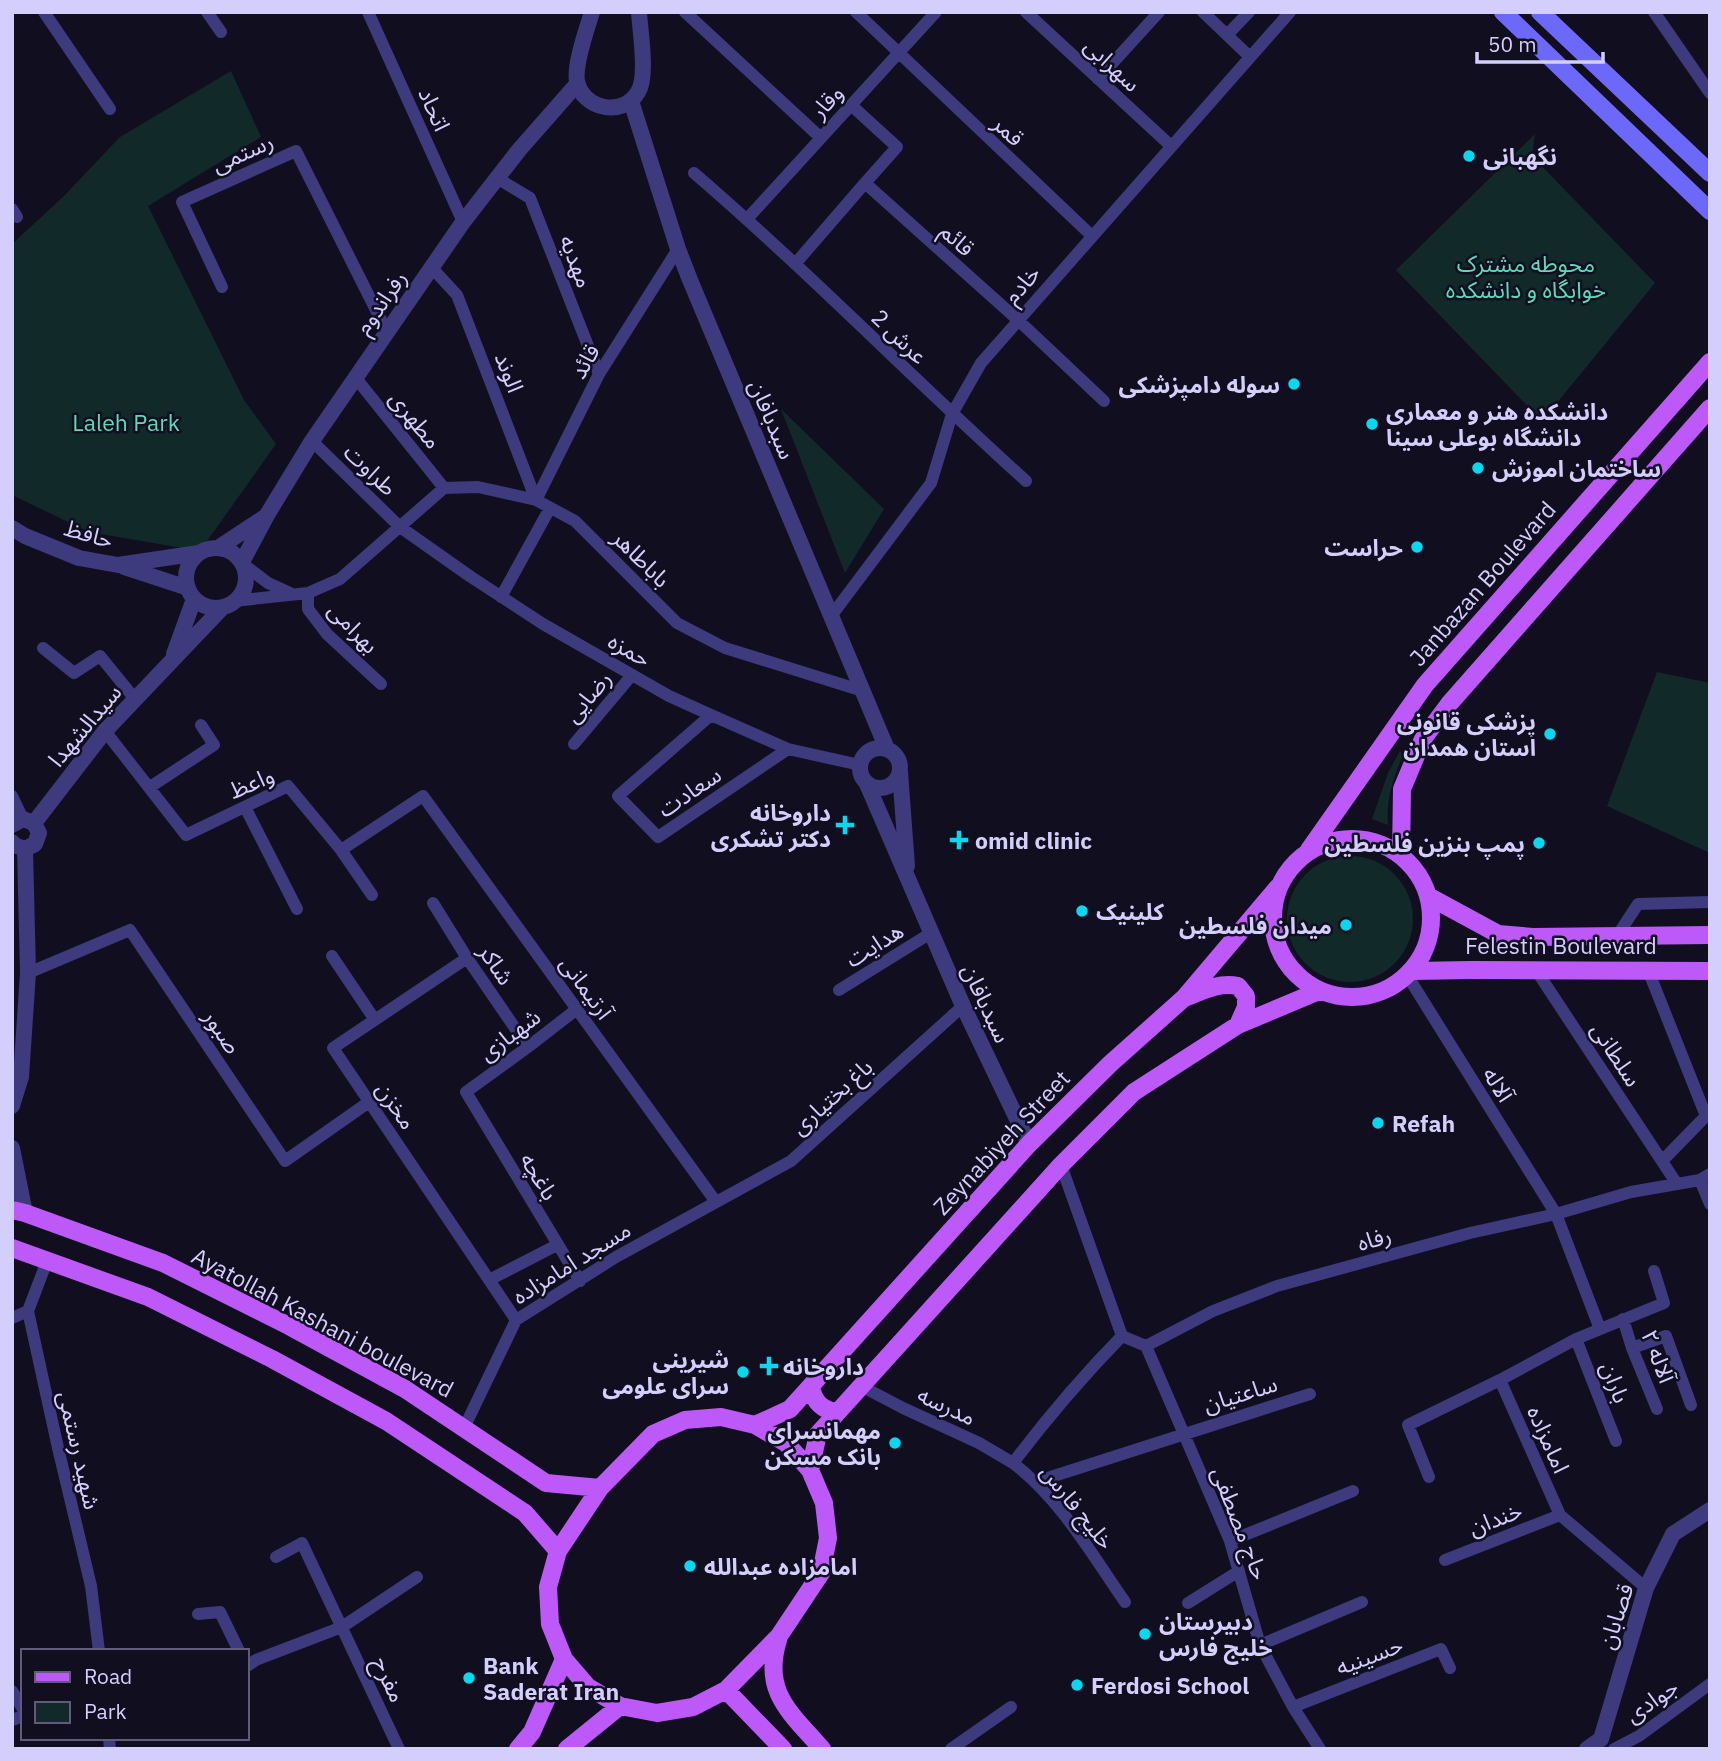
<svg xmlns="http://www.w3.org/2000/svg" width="1722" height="1761" font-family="'IBM Plex Sans','Noto Sans Arabic',sans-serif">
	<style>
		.green { fill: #112a29 }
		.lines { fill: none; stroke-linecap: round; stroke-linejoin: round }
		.minor { stroke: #3d3a7d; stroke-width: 12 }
		.tertiary { stroke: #3d3a7d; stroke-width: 16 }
		.secondary { stroke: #6c69fa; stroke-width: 18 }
		.primary { stroke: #bd59f9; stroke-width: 18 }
		.poi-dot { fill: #08d8ef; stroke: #110e20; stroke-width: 2.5 }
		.labels { text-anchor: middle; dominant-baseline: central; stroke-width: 5; stroke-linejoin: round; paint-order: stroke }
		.street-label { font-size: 23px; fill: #d4cefd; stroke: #110e20 }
		.poi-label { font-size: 23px; font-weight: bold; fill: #d4cefd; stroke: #110e20; text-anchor: start }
		.park-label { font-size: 23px; fill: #5ddabb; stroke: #110e20 }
	</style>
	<rect width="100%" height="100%" fill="#110e20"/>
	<path class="green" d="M231,71L261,137L148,206L244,400L276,444L200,551L89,532L12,495V244L63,197L120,137Z
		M1535,134L1532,156L1655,283L1542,421L1396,270Z
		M781,409L884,509L845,573Z
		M1657,672L1710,683V853L1607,806Z
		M1400,751L1403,755C1393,779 1386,799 1388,825L1372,819L1388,773Z
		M1287 919a63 63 0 1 1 126 0a63 63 0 1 1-126 0Z"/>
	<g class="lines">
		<path class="minor" d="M44,12L110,109
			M207,12L221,32
			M368,12L463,222
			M685,12L821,138
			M856,12L1092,236
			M1026,12L1171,146
			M1203,12L1250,57
			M1654,12L1710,93
			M1227,35L1249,12
			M1098,79L1159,12
			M851,105L897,147L865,183L1018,320L1104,401
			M694,173C808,271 914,380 1026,481
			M497,178L530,198L599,374
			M12,209L17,217
			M747,219L936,12
			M795,264L865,183
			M432,268L457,295L536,500
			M222,287L182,202L296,151L387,332
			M355,377L444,488
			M312,441L400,527L471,577L543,624L669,696L711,715L788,749L860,765
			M536,500L599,374L678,249
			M243,564L268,583L290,593
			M308,593V609L327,634L381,684
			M501,597L550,508
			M234,601L308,593L340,579L444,488L478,487L536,500L575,521L677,623L725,648L863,691
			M832,615L931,483L952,414L981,363L1290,12
			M43,648L74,673L100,656L135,699
			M711,715L618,796L658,837L788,749
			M105,731L186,835L288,786L341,850L423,796L716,1202
			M574,744L632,675
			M150,787L214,745L201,725
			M12,796L23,819
			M245,807L297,909
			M341,850L372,895
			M433,903L467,958L528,1047
			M1617,936L1638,904L1710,902
			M332,956L375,1020
			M467,958L333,1048L516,1320
			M1536,970L1677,1184
			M1648,970L1706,1116L1662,1161
			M28,973L130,930L285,1161L369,1102
			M1407,975L1556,1214L1600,1329
			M839,990L931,933
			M577,1009L528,1047L466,1092L580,1281
			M1061,1165L1122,1336
			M1700,1180L1710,1204
			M47,1261L28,1311L58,1448L91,1586L99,1651
			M489,1280L557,1245
			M12,1318L28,1311
			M1623,1319L1632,1348L1657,1409
			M1576,1339L1616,1441
			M1146,1346L1230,1541L1260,1645L1293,1707L1320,1749
			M1632,1348L1666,1336L1691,1405
			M1500,1380L1560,1515L1646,1588
			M861,1386L903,1408L979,1443L1013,1463
			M464,1428L516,1320L616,1257L791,1161L963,1006
			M1429,1477L1408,1425L1500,1380L1576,1339L1664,1303L1654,1271
			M1035,1482L1310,1394
			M1230,1541L1353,1491
			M276,1557L302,1543L399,1749
			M1445,1560L1560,1515
			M1125,1602C1091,1553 1061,1500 1013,1463C1047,1418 1082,1377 1122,1336L1146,1346L1213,1311L1277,1286L1470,1233L1556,1214L1631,1192L1700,1180L1710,1174
			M1188,1603L1239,1571
			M198,1614L220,1612L239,1651
			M1260,1645L1362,1602
			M247,1666L256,1660L342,1627L417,1577
			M12,1691L23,1709
			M1293,1707L1441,1649L1450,1668
			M12,1720L23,1716
			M109,1738L110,1749
			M951,1749L1011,1707
			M1614,1749L1639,1736L1710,1684"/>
		<path class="tertiary" d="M592,12C587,29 574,64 577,81C582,109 623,118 638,92C648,77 640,31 639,12
			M631,101L678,249L690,280L887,749
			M12,528L25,536L79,558L118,565L199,553
			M218,548L265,517
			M186 578a30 30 0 1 1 60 0a30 30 0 1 1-60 0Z
			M242,562L267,515L312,441L463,222L519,150L577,84
			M124,567L188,588
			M174,654L194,599
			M860 768a20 20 0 1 1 40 0a20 20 0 1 1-40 0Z
			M900,772L907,866
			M867,784L963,1006L1029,1144
			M34,823L105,731L222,608
			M12,825L23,819L34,823L39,833L35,844L25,849L14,845L12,842
			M12,1106L21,1077L28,973L25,849
			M12,1148L25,1213
			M1587,1749L1601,1739L1646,1588L1673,1534L1710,1510"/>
		<path class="secondary" d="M1503,12L1710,211
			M1540,12L1710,173"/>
		<path class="primary" d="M1273 918a79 79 0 1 1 158 0a79 79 0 1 1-158 0Z
			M1309,850L1425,685L1710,362
			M1401,856L1402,789L1423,739L1449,704L1710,408
			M1428,896L1498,934L1533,937L1710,935
			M1413,971L1471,970L1710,971
			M1187,997C1204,990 1220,982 1238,986L1246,996V1007L1238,1025
			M12,1210L25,1213L163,1263L289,1326L405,1389L546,1483L600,1488
			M12,1248L148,1297L272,1359L386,1421L525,1513L558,1551
			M811,1387C814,1402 822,1410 837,1412
			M721,1417L755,1425L786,1443L810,1470L824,1503L828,1538L821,1573L779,1636L726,1690L693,1707L657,1713L620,1706L588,1687L564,1659L550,1624L548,1587L558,1551L600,1488L653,1434L685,1420Z
			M755,1425L790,1409L1029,1144L1110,1064L1184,998L1278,887
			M810,1470L818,1434L1061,1165L1134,1092L1238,1025L1319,991
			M778,1640C762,1692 790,1712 822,1749
			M726,1690L783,1749
			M518,1749L532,1732L564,1659
			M567,1749L620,1706"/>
	</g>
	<g class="poi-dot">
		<circle cx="1469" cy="156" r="7"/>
		<circle cx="1294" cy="384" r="7"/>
		<circle cx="1372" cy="424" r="7"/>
		<circle cx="1478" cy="468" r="7"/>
		<circle cx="1417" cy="547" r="7"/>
		<circle cx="1550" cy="734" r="7"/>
		<path d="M841.5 814.5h7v7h7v7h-7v7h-7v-7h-7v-7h7z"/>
		<path d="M955.5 829.5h7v7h7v7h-7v7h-7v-7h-7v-7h7z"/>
		<circle cx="1539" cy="843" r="7"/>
		<circle cx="1082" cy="911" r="7"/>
		<circle cx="1346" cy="925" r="7"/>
		<circle cx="1378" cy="1123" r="7"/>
		<path d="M765.5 1355.5h7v7h7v7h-7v7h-7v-7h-7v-7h7z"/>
		<circle cx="743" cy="1372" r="7"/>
		<circle cx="895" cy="1443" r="7"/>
		<circle cx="690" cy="1566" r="7"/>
		<circle cx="1145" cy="1634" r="7"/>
		<circle cx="469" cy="1678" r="7"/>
		<circle cx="1077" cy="1685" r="7"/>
	</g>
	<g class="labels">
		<g class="street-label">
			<text transform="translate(1113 64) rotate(43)">سهرابی</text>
			<text transform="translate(826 101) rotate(-48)">وقار</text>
			<text transform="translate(435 109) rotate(66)">اتحاد</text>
			<text transform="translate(1009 130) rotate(43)">قمر</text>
			<text transform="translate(242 152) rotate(-24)">رستمی</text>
			<text transform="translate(958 239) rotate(42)">قائم</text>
			<text transform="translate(577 261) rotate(69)">مهدیه</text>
			<text transform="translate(1021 284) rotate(-49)">خادم</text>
			<text transform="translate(380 302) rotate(-55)">رفراندوم</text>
			<text transform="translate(900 336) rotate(44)">عرش 2</text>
			<text transform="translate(584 361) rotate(-60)">قائد</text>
			<text transform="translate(510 372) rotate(69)">الوند</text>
			<text transform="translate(416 419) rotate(51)">مطهری</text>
			<text transform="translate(773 419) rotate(67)">سبدبافان</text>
			<text transform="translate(371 469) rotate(44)">طراوت</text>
			<text transform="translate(89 533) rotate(16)">حافظ</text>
			<text transform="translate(642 558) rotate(45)">باباطاهر</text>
			<text transform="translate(1482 583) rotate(-49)">Janbazan Boulevard</text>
			<text transform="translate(354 627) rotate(46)">بهرامی</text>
			<text transform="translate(630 649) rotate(30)">حمزه</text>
			<text transform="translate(587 696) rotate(-50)">رضایی</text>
			<text transform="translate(84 725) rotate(-50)">سیدالشهدا</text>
			<text transform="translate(251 782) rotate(-23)">واعظ</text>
			<text transform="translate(689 791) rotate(-34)">سعادت</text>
			<text transform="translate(874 944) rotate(-32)">هدایت</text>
			<text x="1561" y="945">Felestin Boulevard</text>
			<text transform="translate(497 964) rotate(56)">شاکر</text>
			<text transform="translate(587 987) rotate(54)">آرتیمانی</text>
			<text transform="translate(987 1003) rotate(65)">سبدبافان</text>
			<text transform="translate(223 1031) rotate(56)">صبور</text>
			<text transform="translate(509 1034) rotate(-37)">شهبازی</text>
			<text transform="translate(1617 1054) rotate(57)">سلطانی</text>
			<text transform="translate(1499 1084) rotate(58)">آلاله</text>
			<text transform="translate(831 1096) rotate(-42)">باغ بختیاری</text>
			<text transform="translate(397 1105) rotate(56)">مخزن</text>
			<text transform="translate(1001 1142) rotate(-47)">Zeynabiyeh Street</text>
			<text transform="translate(540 1176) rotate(59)">باغچه</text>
			<text transform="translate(1374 1238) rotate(-16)">رفاه</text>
			<text transform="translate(571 1262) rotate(-32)">مسجد امامزاده</text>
			<text transform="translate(323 1322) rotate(28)">Ayatollah Kashani boulevard</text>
			<text transform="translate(1659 1356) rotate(69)">آلاله ۲</text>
			<text transform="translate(1616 1382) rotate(69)">باران</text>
			<text transform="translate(1240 1393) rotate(-17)">ساعتیان</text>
			<text transform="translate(947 1405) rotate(25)">مدرسه</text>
			<text transform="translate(1549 1439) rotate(66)">امامزاده</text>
			<text transform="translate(80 1450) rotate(77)">شهید رستمی</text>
			<text transform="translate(1078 1506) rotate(51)">خلیج فارس</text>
			<text transform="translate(1495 1518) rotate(-21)">خندان</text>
			<text transform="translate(1241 1523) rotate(69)">حاج مصطفی</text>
			<text transform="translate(1615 1616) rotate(-72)">قصابان</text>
			<text transform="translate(1369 1655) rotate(-21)">حسینیه</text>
			<text transform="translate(390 1679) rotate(65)">مفرح</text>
			<text transform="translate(1651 1700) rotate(-35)">جوادی</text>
		</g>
		<g class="poi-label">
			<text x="1483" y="156">نگهبانی</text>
			<text x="1280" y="384" text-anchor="end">سوله دامپزشکی</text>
			<text x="1386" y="411">دانشکده هنر و معماری<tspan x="1386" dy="26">دانشگاه بوعلی سینا</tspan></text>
			<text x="1492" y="468">ساختمان اموزش</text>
			<text x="1403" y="547" text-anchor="end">حراست</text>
			<text x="1536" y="721" text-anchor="end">پزشکی قانونی<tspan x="1536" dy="26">استان همدان</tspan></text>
			<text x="831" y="812" text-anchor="end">داروخانه<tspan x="831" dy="26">دکتر تشکری</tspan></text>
			<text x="975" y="840">omid clinic</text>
			<text x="1525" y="843" text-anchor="end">پمپ بنزین فلسطین</text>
			<text x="1096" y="911">کلینیک</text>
			<text x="1332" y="925" text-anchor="end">میدان فلسطین</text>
			<text x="1392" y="1123">Refah</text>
			<text x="729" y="1359" text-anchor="end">شیرینی<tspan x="729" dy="26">سرای علومی</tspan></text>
			<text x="783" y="1366">داروخانه</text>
			<text x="881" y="1430" text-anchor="end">مهمانسرای<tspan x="881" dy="26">بانک مسکن</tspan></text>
			<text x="704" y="1566">امامزاده عبدالله</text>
			<text x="1159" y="1621">دبیرستان<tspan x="1159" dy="26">خلیج فارس</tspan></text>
			<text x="483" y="1665">Bank<tspan x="483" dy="26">Saderat Iran</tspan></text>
			<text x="1091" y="1685">Ferdosi School</text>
		</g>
		<g class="park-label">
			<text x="1526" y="263">محوطه مشترک<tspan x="1526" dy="26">خوابگاه و دانشکده</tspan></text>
			<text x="126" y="422">Laleh Park</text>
		</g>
	</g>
	<rect width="1722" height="1761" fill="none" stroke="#d4cefd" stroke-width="28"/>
	<rect x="21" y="1649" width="228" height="91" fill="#110e20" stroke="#5f5b78" stroke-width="2"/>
	<rect x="35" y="1672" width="35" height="10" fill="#bd59f9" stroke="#5f5b78" stroke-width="2"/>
	<text x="84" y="1684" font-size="21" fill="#d4cefd">Road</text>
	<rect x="35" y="1702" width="35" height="21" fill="#112a29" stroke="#5f5b78" stroke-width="2"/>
	<text x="84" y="1719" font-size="21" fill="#d4cefd">Park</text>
	<path d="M1477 52v10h126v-10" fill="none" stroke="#d4cefd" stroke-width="3.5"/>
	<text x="1488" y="52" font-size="21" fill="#d4cefd" stroke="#110e20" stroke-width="5" paint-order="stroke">50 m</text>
</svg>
